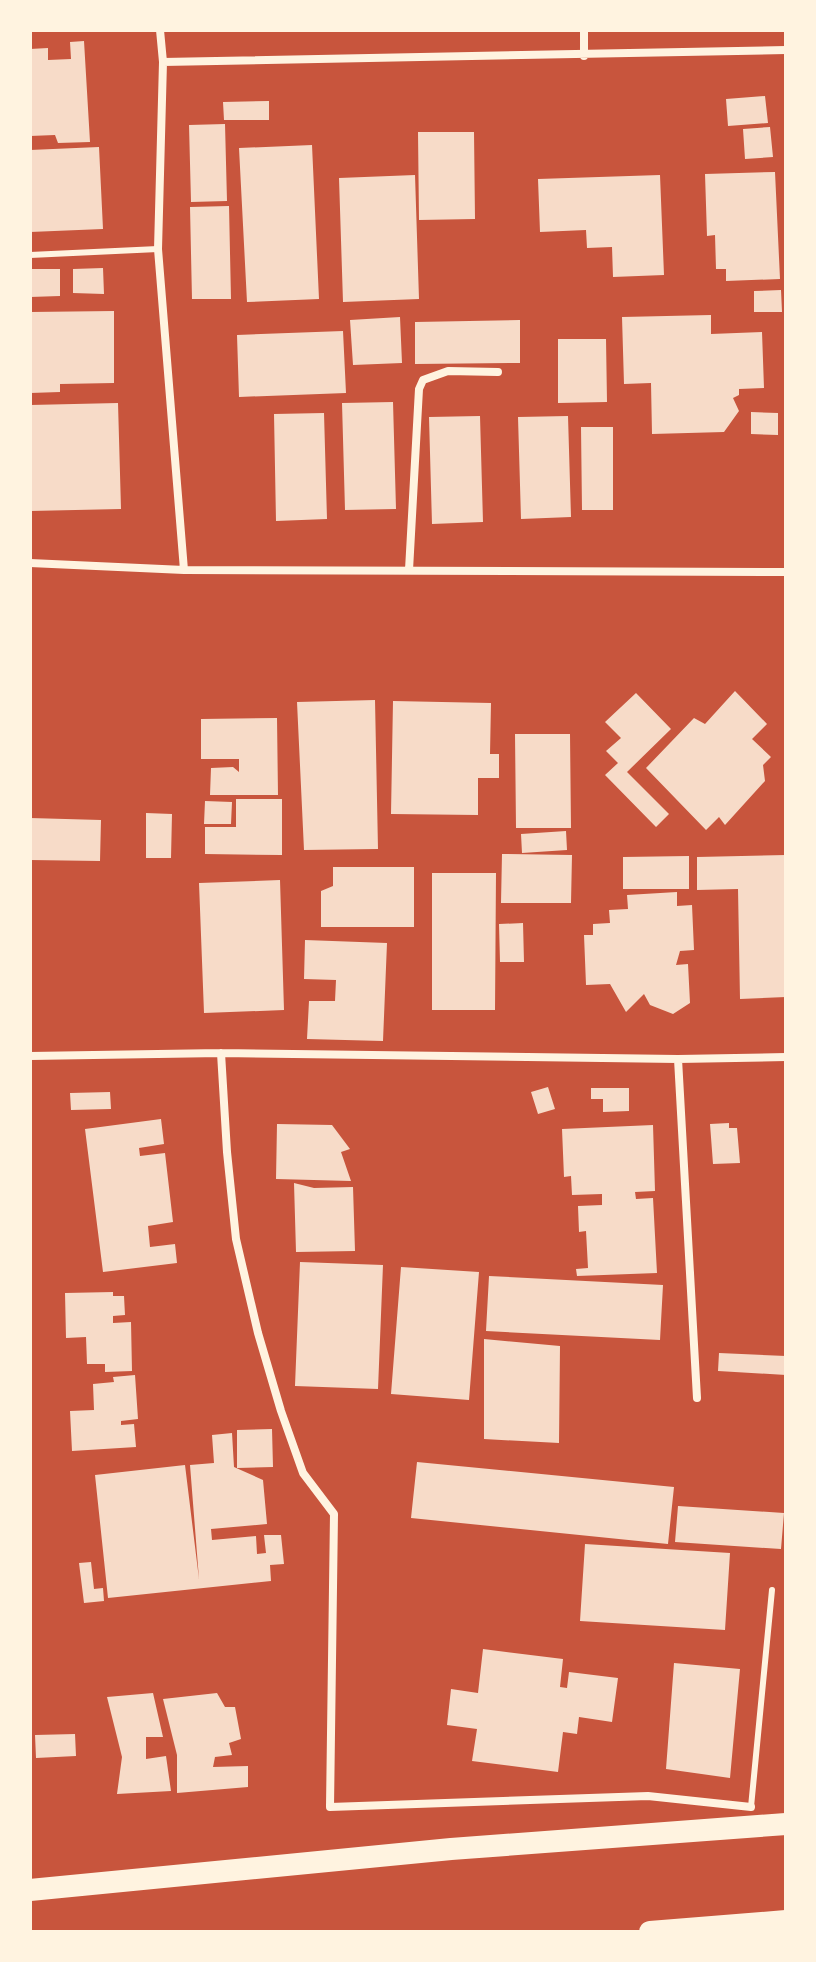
<svg xmlns="http://www.w3.org/2000/svg" width="816" height="1962" font-family="'Archivo Narrow',sans-serif">
	<style>
		.building { fill: #f7dbc8 }
		.lines { fill: none; stroke-linecap: round; stroke-linejoin: round }
		.service { stroke: #fff3e0; stroke-width: 6 }
		.minor { stroke: #fff3e0; stroke-width: 8 }
		.trunk { stroke: #fff3e0; stroke-width: 22 }
	</style>
	<rect width="100%" height="100%" fill="#c8553d"/>
	<path class="building" d="M84,41L90,142L58,143L55,135L30,136V49L48,48V60L71,59L70,42Z
		M765,96L768,123L728,126L726,99Z
		M269,101V120H224L223,102Z
		M225,124L227,201L191,202L189,125Z
		M770,127L773,157L745,159L743,129Z
		M418,132H474L475,219L419,220Z
		M312,145L319,299L247,302L239,148Z
		M99,147L103,229L30,232V150Z
		M775,172L780,279L726,281V269H716L715,235L707,236L705,174Z
		M415,175L419,299L343,302L339,178Z
		M660,175L664,275L613,277L612,247L587,248L586,230L540,232L538,179Z
		M229,206L231,299H192L190,207Z
		M103,268L104,294L73,293V269Z
		M30,269H60V296L30,297Z
		M781,290L782,312H754V291Z
		M114,311V383L60,384V392L30,393V312Z
		M711,315V334L762,332L764,388L739,389V395L733,398L739,411L724,432L652,434L651,383L624,384L622,317Z
		M400,317L402,363L353,365L350,320Z
		M520,320V363L415,364V322Z
		M343,331L346,393L239,397L237,335Z
		M558,339H606L607,402L558,403Z
		M393,402L396,509L345,510L342,403Z
		M118,403L121,509L30,511V405Z
		M751,412L778,413V435L751,434Z
		M324,413L327,519L276,521L274,414Z
		M480,416L483,522L432,524L429,417Z
		M568,416L571,517L521,519L518,417Z
		M581,427H613V510H582Z
		M735,691L767,724L752,739L771,757L763,765L765,781L725,825L719,817L706,830L646,768L694,718L705,724Z
		M636,693L671,729L627,772L669,814L656,827L605,775L618,763L606,751L621,738L605,722Z
		M375,700L378,849L304,850L297,702Z
		M393,701L491,703L490,754H499V778H478V815L391,814Z
		M277,718L278,795H210L211,768L233,767L239,772V759H201V719Z
		M515,734H570L571,828H516Z
		M236,799H282V855L205,854V827H236Z
		M205,801L232,802L231,824H204Z
		M146,813L172,814L171,858H146Z
		M30,818L101,820L100,861L30,860Z
		M566,831L567,850L522,853L521,834Z
		M502,854L572,855L571,903H501Z
		M786,855V997L740,999L738,889L697,890V857Z
		M689,856V889H623V857Z
		M333,867H414V927H321V891L333,886Z
		M432,873H496L495,1010H432Z
		M280,880L284,1010L204,1013L199,883Z
		M677,892V906L692,905L694,950L680,951L676,965L688,964L690,1003L673,1014L650,1005L644,994L626,1012L610,984L586,985L584,935H593V924L610,923L609,910L628,909L627,895Z
		M523,923L524,962H500L499,924Z
		M305,940L387,943L383,1041L307,1039L309,1001H335L336,980L304,979Z
		M548,1087L555,1109L538,1114L531,1092Z
		M591,1088H629V1111L603,1112V1099H591Z
		M110,1092L111,1109L71,1110L70,1093Z
		M161,1119L164,1144L139,1148L140,1156L165,1153L173,1222L148,1226L150,1247L175,1244L177,1263L103,1272L85,1129Z
		M729,1123V1128H737L740,1163L713,1164L710,1124Z
		M277,1124L332,1125L350,1149L341,1152L351,1181L276,1179Z
		M653,1125L655,1191L635,1192L636,1199L653,1198L657,1273L577,1276L576,1269L588,1268L586,1231L579,1232L578,1206L602,1205V1194L572,1195L571,1176L564,1177L562,1129Z
		M294,1183L314,1188L353,1187L355,1251L296,1252Z
		M300,1262L383,1265L378,1389L295,1386Z
		M401,1267L479,1272L469,1400L391,1394Z
		M489,1276L663,1285L660,1340L486,1331Z
		M113,1292V1296H124L125,1315L113,1316V1323L131,1322L132,1371L105,1372V1364H87L86,1337L66,1338L65,1293Z
		M484,1339L560,1346L559,1443L484,1439Z
		M719,1353L786,1356V1375L718,1371Z
		M135,1375L138,1419L121,1421V1425L134,1424L136,1447L72,1451L70,1411L94,1410L93,1384L114,1382L113,1377Z
		M272,1429L273,1467L237,1468V1430Z
		M232,1433L234,1467L263,1480L267,1524L211,1529L212,1540L256,1536L257,1554L266,1553L264,1535H281L284,1564L270,1565L271,1581L108,1598L95,1475L185,1465L199,1579L190,1465L214,1463L212,1435Z
		M417,1462L674,1487L668,1544L411,1518Z
		M678,1506L784,1513L781,1549L675,1542Z
		M585,1544L730,1553L725,1630L580,1621Z
		M91,1562L94,1589L103,1588L104,1601L84,1603L79,1563Z
		M483,1649L563,1659L560,1687L567,1688L569,1672L618,1678L612,1722L579,1717L577,1734L563,1732L558,1772L472,1761L477,1729L447,1725L451,1689L478,1693Z
		M674,1663L740,1669L730,1778L666,1769Z
		M153,1693L163,1737H146V1759L166,1756L171,1791L117,1794L122,1757L107,1697Z
		M217,1693L225,1707H235L241,1739L229,1743L232,1755L215,1757L213,1767L248,1766V1787L177,1793V1755L163,1699Z
		M75,1734L76,1756L36,1758L35,1735Z"/>
	<g class="lines">
		<path class="service" d="M30,255L158,249
			M751,1807L772,1590"/>
		<path class="minor" d="M160,30L163,62L158,249L184,570
			M584,30V56
			M163,62L786,50
			M30,563L184,570L786,572
			M409,570L419,389L423,380L448,371L498,372
			M221,1053L227,1152L236,1239L258,1333L281,1411L303,1473L334,1514L330,1807L648,1796L751,1807
			M30,1056L221,1053L678,1059L786,1057
			M678,1059L697,1398"/>
		<path class="trunk" d="M30,1890L451,1849L786,1824
			M650,1932L786,1921"/>
	</g>
	<rect width="816" height="1962" fill="none" stroke="#fff3e0" stroke-width="64"/>
</svg>
